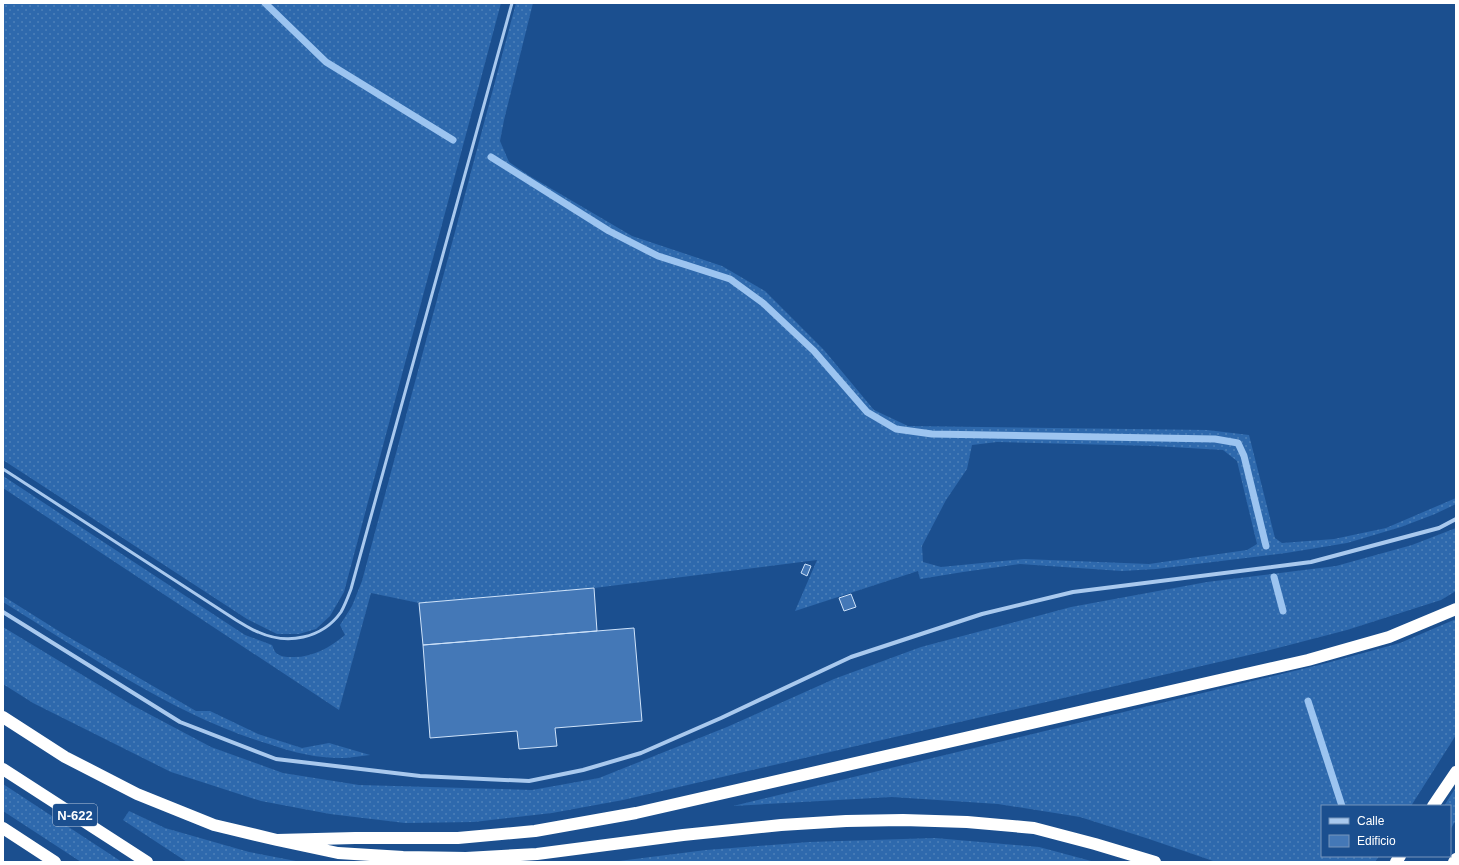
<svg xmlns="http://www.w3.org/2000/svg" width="1459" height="865" font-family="Helvetica,sans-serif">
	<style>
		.grass { fill: url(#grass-dots); fill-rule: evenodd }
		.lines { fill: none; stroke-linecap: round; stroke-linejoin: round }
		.stream { stroke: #9cc4f0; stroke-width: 7 }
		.building { fill: #4478b7; stroke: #cfe3fa }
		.lane { stroke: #a9c9ee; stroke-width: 3 }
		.street { stroke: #a9c9ee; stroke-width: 4 }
		.highway { stroke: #fff; stroke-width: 12 }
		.labels { text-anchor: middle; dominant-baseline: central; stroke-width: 3; stroke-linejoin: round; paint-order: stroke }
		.shield { fill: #1b4f8f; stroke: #bbcadd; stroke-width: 1 }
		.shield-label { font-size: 13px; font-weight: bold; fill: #fff }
	</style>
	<defs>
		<pattern id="grass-dots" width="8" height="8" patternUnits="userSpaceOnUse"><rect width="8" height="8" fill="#2e69ad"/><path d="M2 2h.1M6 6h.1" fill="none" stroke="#4d80b9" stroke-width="1.8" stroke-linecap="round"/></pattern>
	</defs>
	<rect width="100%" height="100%" fill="#1b4f8f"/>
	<path class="grass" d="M3,3H501L344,592L330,616L316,629L299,634H277L247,619L3,460Z
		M516,3H533L504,120L500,141L509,162L528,175L632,236L722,266L765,291L824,350L874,410L908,426L1207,430L1249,435L1275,538L1282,543L1334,539L1386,528L1456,498V504L1435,514L1401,527L1347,543L1286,553L1156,569L1122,571L1020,564L963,572L920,579L918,571L795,611L817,560L594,588L419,603L371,593L339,710L3,488V476L245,635L272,645C273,647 274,651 276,653C281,657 286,657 291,657C312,658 329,648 345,635L340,625L352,606L362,581ZM997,442L1154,446L1223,450L1237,461L1257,544L1247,550L1149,564L1024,559L941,567L923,562L922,546L946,500L967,469L972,445Z
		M1456,528V591L1441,600L1347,630L1262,652L623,800L552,813L474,822L405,823L330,814L261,801L171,772L33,703L3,684V627L132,705L211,747L283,773L359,785L532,790L599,778L727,727L834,679L921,647L1071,607L1207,582L1336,566L1412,545Z
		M3,596L65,635L196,711H210L258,734L302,748L329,743L370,755C362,756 354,757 346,758C321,759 295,753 272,745C174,716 89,655 3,602Z
		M1456,619V735L1411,806H1322V856H1379L1375,862H1216L1149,839L1080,817L998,804L892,797L733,806L1323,664L1400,643Z
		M3,784L122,862H81L3,811Z
		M1456,787V820L1450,830V806H1444Z
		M129,811L165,828L249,852L301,862H187L123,820Z
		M935,838L1039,847L1095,862H611L706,850L809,842Z"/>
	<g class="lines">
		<path class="stream" d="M265,3L326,62L453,140
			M491,157L609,231L658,256L730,279L763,303L814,351L867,412L896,429L932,434L1215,439L1238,443L1244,456L1266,546
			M1274,577L1283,611
			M1308,701L1342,806"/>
	</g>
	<path class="building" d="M805,564L811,566L807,576L801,573Z
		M594,588L597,631L423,645L419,603Z
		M851,594L856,607L844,611L839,598Z
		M634,628L642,721L555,728L557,746L519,749L517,731L430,738L423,645Z"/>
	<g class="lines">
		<path class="lane" d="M3,469L236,620C243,624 250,629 258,632C287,645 322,639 341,612C345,605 348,597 351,589L512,3"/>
		<path class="street" d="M3,612L180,722L276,759L420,776L529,781L583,770L641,753L721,718L851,657L982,614L1073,592L1311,562L1439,528L1456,519"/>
		<path class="highway" d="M3,717L65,757L137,794L214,825L277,840L338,853L403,857L466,858L537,854L683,835L781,825L846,821L903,820L967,822L1034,828L1095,844L1155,862
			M3,769L147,862
			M1433,806L1456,772
			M3,828L55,862
			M277,840L355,838H458L535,831L636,813L1308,660L1389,637L1456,609
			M1396,862L1400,856
			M1454,862L1456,859"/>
	</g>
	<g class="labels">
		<rect class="shield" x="53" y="804" width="44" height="22" rx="3"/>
		<g class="shield-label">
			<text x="75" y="815">N-622</text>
		</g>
	</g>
	<rect width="1459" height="865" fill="none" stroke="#ffffff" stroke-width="8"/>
	<rect x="1321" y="805" width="130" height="52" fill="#1b4f8f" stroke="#7695bc"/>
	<rect x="1329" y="818" width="20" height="6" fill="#a9c9ee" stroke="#7695bc"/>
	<text x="1357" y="825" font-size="12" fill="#ffffff">Calle</text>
	<rect x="1329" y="835" width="20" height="12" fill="#4478b7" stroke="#7695bc"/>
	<text x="1357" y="845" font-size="12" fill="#ffffff">Edificio</text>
</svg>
